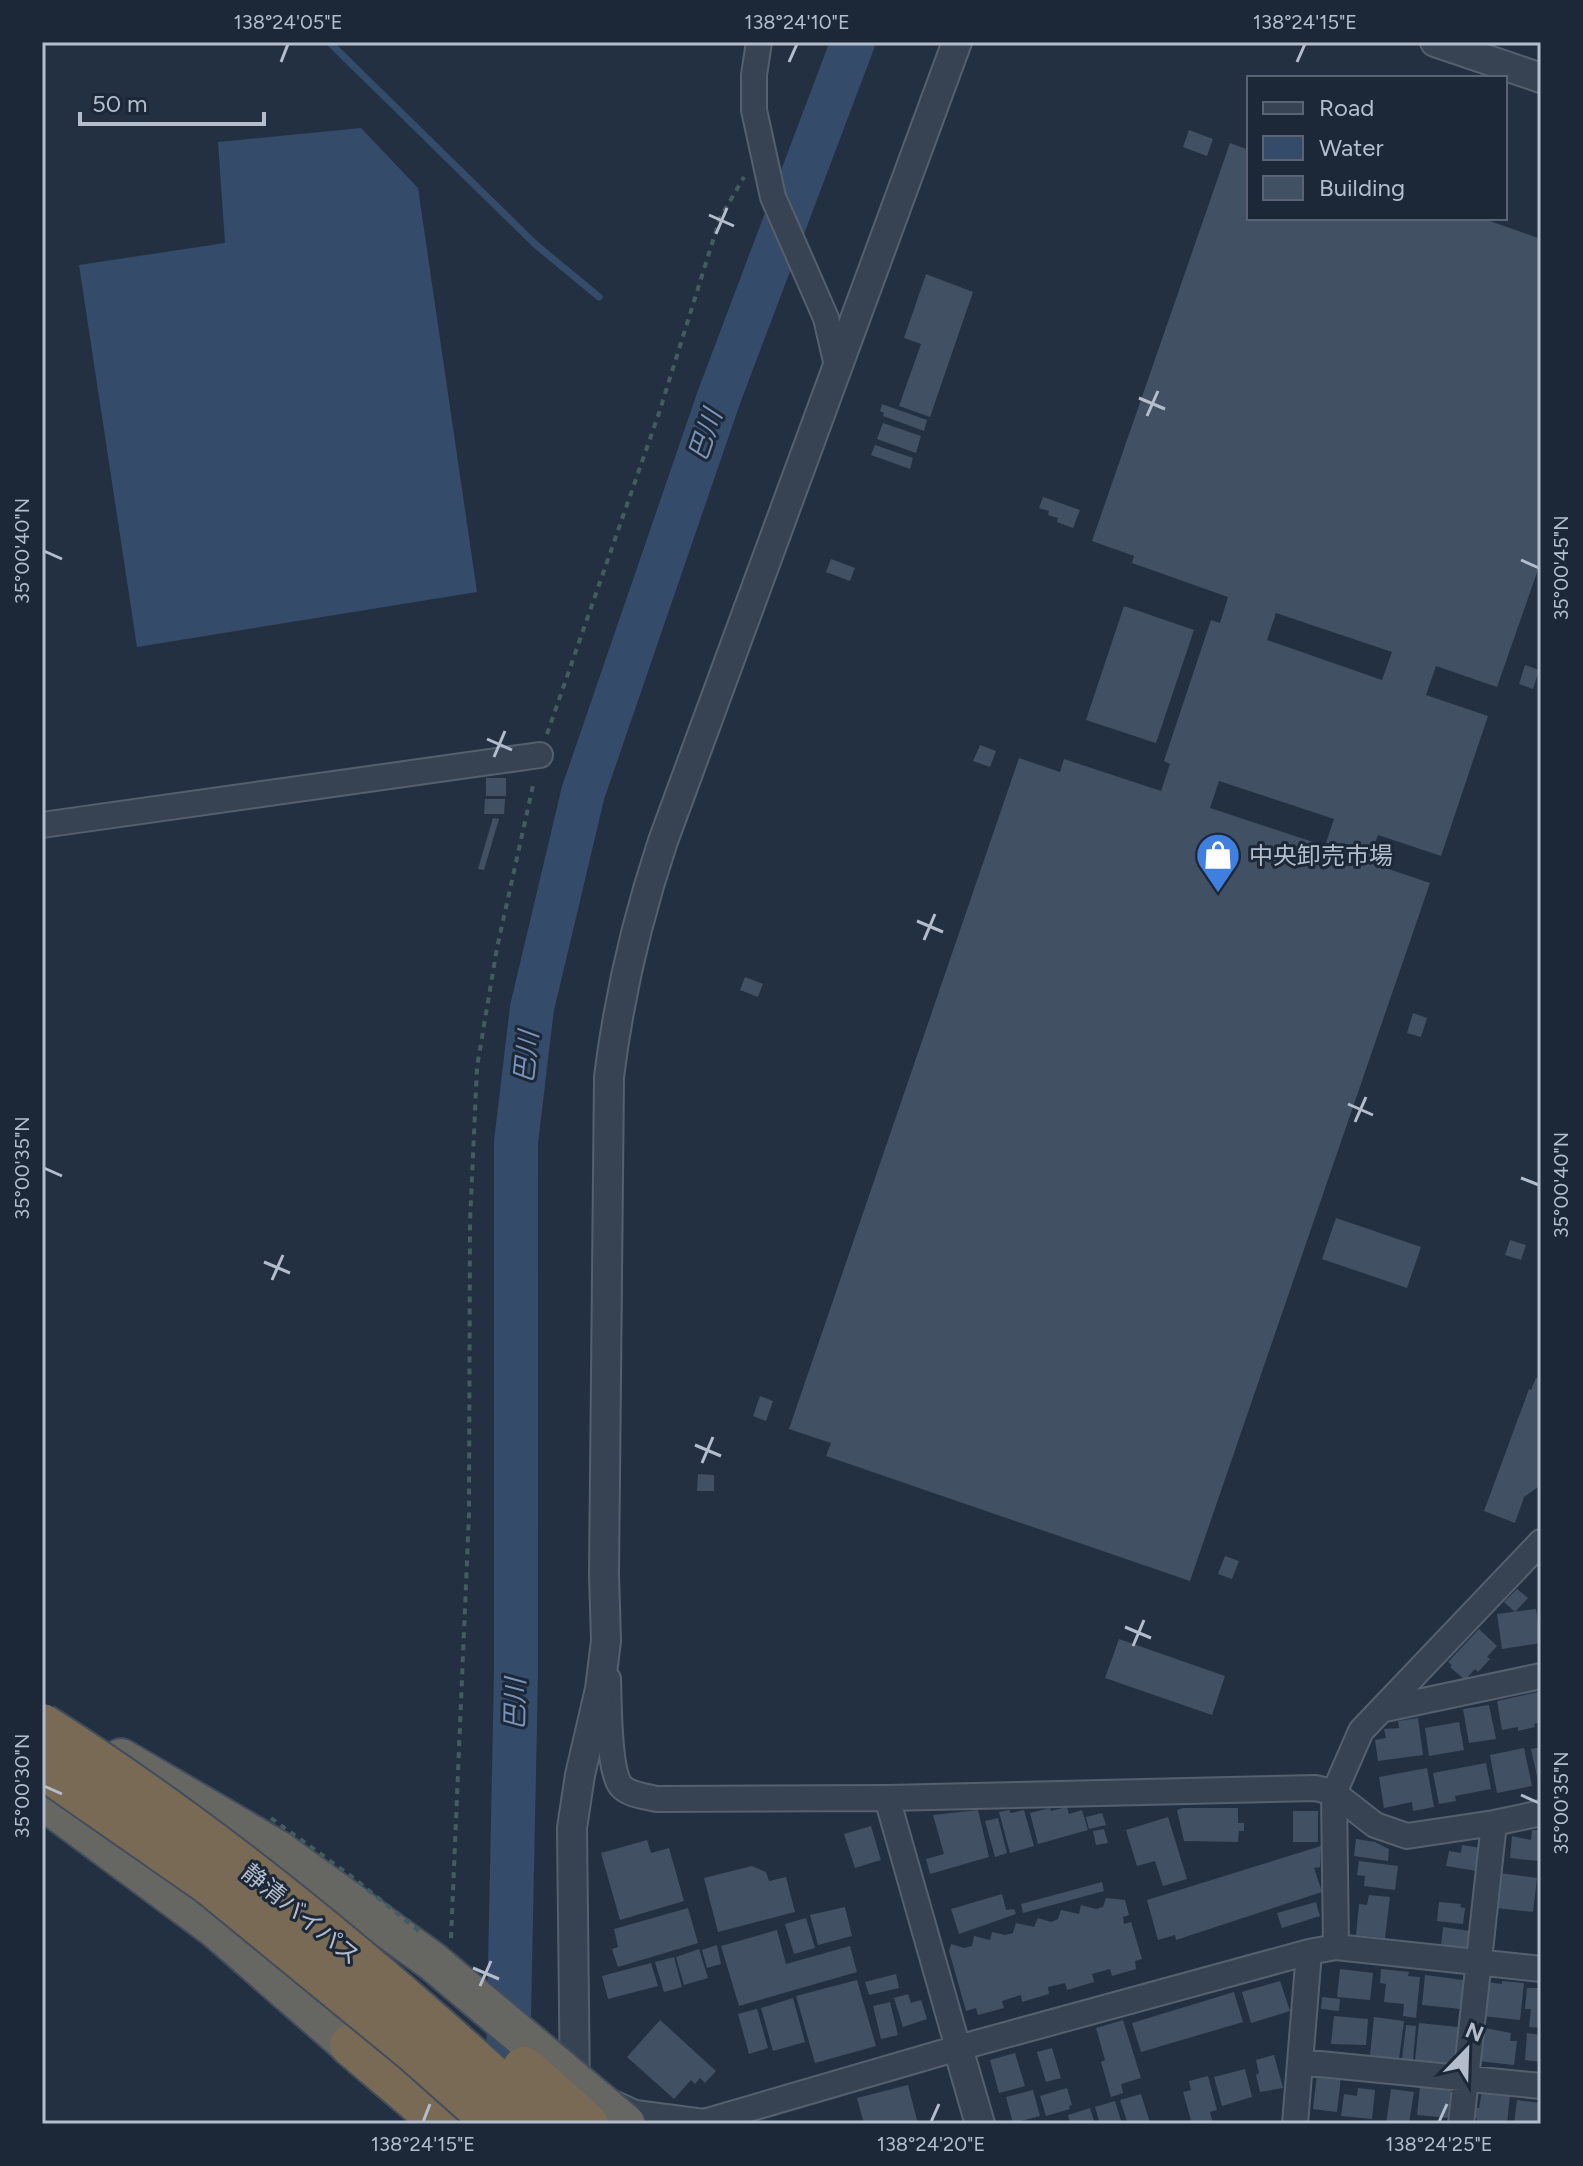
<svg xmlns="http://www.w3.org/2000/svg" width="1583" height="2166" font-family="Figtree,'Noto Sans JP',sans-serif">
	<style>
		.water { fill: #354b6a }
		.lines { fill: none; stroke-linecap: round; stroke-linejoin: round }
		.stream { stroke: #354b6a; stroke-width: 7 }
		.river { stroke: #354b6a; stroke-width: 44 }
		.building { fill: #425064; fill-rule: evenodd }
		.minor-casing { stroke: #55606f; stroke-width: 28 }
		.tertiary-casing { stroke: #55606f; stroke-width: 32 }
		.trunk-casing { stroke: #424d5c; stroke-width: 42 }
		.motorway-casing { stroke: #424d5c; stroke-width: 46 }
		.path { stroke: #435c60; stroke-width: 4; stroke-dasharray: 6 6; stroke-linecap: butt }
		.minor { stroke: #374252; stroke-width: 24 }
		.tertiary { stroke: #374252; stroke-width: 28 }
		.trunk { stroke: #666663; stroke-width: 38 }
		.motorway { stroke: #786a54; stroke-width: 42 }
		.trunk-bridge-casing { stroke: #424d5c; stroke-width: 42; stroke-linecap: butt }
		.motorway-bridge-casing { stroke: #424d5c; stroke-width: 46; stroke-linecap: butt }
		.path-bridge { stroke: #435c60; stroke-width: 4; stroke-dasharray: 6 6; stroke-linecap: butt }
		.trunk-bridge { stroke: #666663; stroke-width: 38 }
		.motorway-bridge { stroke: #786a54; stroke-width: 42 }
		.ticks { fill: none; stroke: #b4bdcc; stroke-width: 3 }
		.labels { text-anchor: middle; dominant-baseline: central; stroke-width: 6; stroke-linejoin: round; paint-order: stroke }
		.poi-label { font-size: 24px; fill: #b4bdcc; stroke: #1c2737; text-anchor: start }
		.street-label { font-size: 24px; fill: #b4bdcc; stroke: #1c2737 }
		.water-label { font-size: 26px; font-style: italic; fill: #7993b6; stroke: #1c2737 }
		.neatline { fill: none; stroke: #b4bdcc; stroke-width: 3 }
		.ticks-label { font-size: 20px; text-anchor: middle; fill: #b4bdcc }
	</style>
	<rect width="100%" height="100%" fill="#233042"/>
	<path class="water" d="M361,128L418,188L477,592L137,647L79,265L225,243L218,142Z"/>
	<g class="lines">
		<path class="stream" d="M329,42L535,244L599,297"/>
		<path class="river" d="M507,2114L516,1673V1142L532,1008L583,793L719,397L853,42"/>
	</g>
	<path class="building" d="M1189,130L1213,139L1207,156L1183,147Z
		M1230,143L1249,150V218H1481L1541,239V561L1497,687L1436,666L1426,695L1488,716L1441,856L1378,835L1368,862L1430,883L1190,1581L826,1456L831,1443L789,1429L1019,758L1060,772L1064,759L1161,791L1170,764L1164,761L1211,620L1220,623L1228,597L1132,563L1134,556L1092,541ZM1276,613L1392,652L1382,680L1267,640ZM1219,781L1334,819L1325,846L1210,808Z
		M926,274L973,292L930,417L899,406L921,344L904,338Z
		M882,404L927,420L924,431L883,416L884,413L880,411Z
		M883,423L921,436L916,453L877,439Z
		M875,445L913,458L910,469L871,455Z
		M1043,497L1080,510L1073,528L1057,522L1058,518L1048,515L1049,511L1039,508Z
		M831,559L855,568L850,581L826,572Z
		M1124,606L1194,630L1156,743L1086,720Z
		M1525,665L1539,670L1533,689L1519,684Z
		M980,745L996,751L990,767L973,761Z
		M486,778H506V796H486Z
		M485,799H505L504,814H484Z
		M493,818L499,819L484,870L478,869Z
		M745,977L763,984L758,997L740,990Z
		M1413,1013L1427,1018L1421,1037L1407,1033Z
		M1336,1218L1421,1247L1407,1288L1322,1259Z
		M1510,1240L1526,1245L1521,1260L1505,1255Z
		M1536,1378L1541,1379V1485L1524,1497L1515,1523L1484,1511L1529,1389L1531,1390Z
		M760,1396L773,1401L766,1421L753,1416Z
		M698,1474L714,1475V1491H697Z
		M1225,1556L1239,1561L1232,1579L1218,1574Z
		M1517,1589L1528,1598L1515,1612L1504,1602Z
		M1536,1609L1541,1643L1502,1649L1497,1614Z
		M1479,1629L1497,1646L1487,1657L1490,1659L1478,1672L1475,1669L1465,1680L1450,1667L1452,1665L1448,1662Z
		M1119,1639L1225,1676L1212,1715L1105,1678Z
		M1538,1692L1541,1722L1534,1724L1535,1727L1518,1731V1727L1502,1730L1497,1701Z
		M1489,1705L1496,1739L1469,1743L1463,1709Z
		M1418,1718L1423,1755L1378,1761L1375,1740L1386,1738L1384,1729L1399,1728L1398,1721Z
		M1459,1722L1464,1750L1429,1756L1425,1728Z
		M1541,1747V1790H1540L1531,1749Z
		M1524,1748L1532,1786L1497,1793L1490,1755Z
		M1486,1763L1491,1789L1455,1796L1456,1801L1439,1804L1433,1773Z
		M1427,1768L1434,1807L1413,1811L1412,1802L1384,1808L1379,1777Z
		M1067,1807L1069,1814L1082,1810L1088,1830L1038,1844L1030,1813L1050,1808L1051,1811Z
		M1183,1808H1238V1823H1244V1831H1239L1238,1842L1184,1841L1177,1810Z
		M978,1810L989,1857L930,1874L926,1859L944,1854L933,1815Z
		M1009,1810L1011,1813L1024,1810L1034,1846L1010,1853L999,1812Z
		M1293,1811H1318V1842H1293Z
		M1102,1813L1106,1825L1089,1829L1086,1817Z
		M1168,1817L1187,1879L1163,1886L1155,1861L1137,1866L1126,1830Z
		M998,1818L1007,1853L995,1857L985,1821Z
		M871,1826L881,1860L855,1868L844,1834Z
		M1104,1829L1108,1843L1096,1845L1093,1831Z
		M1532,1830H1541L1539,1861L1510,1858L1512,1836L1531,1840Z
		M1356,1839L1375,1842L1389,1849L1388,1861L1354,1856Z
		M647,1840L651,1853L669,1848L684,1901L620,1920L601,1853Z
		M1462,1845L1481,1848L1477,1871L1446,1866L1449,1851L1461,1853Z
		M1321,1846L1320,1867L1314,1868L1322,1892L1176,1940L1175,1935L1158,1940L1147,1900Z
		M1359,1861L1398,1866L1395,1890L1364,1886L1365,1876L1357,1875Z
		M752,1866L766,1872L769,1881L786,1877L795,1912L718,1932L704,1878Z
		M1500,1873L1537,1878L1533,1912L1496,1908Z
		M1102,1882L1104,1891L1023,1913L1021,1904Z
		M1002,1894L1006,1910L1014,1909L1016,1914L959,1934L951,1909Z
		M1369,1895L1390,1897L1385,1938L1356,1935L1359,1904L1367,1905Z
		M1106,1898L1125,1900L1129,1915L1123,1917L1124,1924L1131,1922L1142,1959L1135,1961L1136,1969L1112,1976L1110,1969L1092,1974L1094,1982L1067,1990L1065,1983L1048,1987L1049,1994L1022,2002L1021,1995L1002,2001L1004,2008L978,2015L976,2008L966,2011L949,1951L951,1944L964,1948L972,1946L974,1936L990,1940L992,1932L1005,1935L1013,1933L1016,1923L1034,1927L1038,1918L1051,1922L1058,1919L1061,1910L1079,1914L1081,1905L1096,1909L1103,1907Z
		M1316,1902L1320,1916L1282,1928L1277,1913Z
		M1439,1902L1461,1904L1460,1907L1465,1908L1463,1924L1437,1921Z
		M845,1907L852,1936L818,1945L810,1915Z
		M688,1908L698,1943L618,1967L612,1949L618,1947L614,1929Z
		M806,1918L815,1948L794,1954L785,1924Z
		M1443,1927L1470,1931L1467,1947L1441,1946Z
		M777,1930L786,1964L850,1946L857,1972L739,2006L721,1946Z
		M717,1945L721,1964L707,1968L702,1950Z
		M699,1949L708,1978L684,1985L676,1957Z
		M674,1957L682,1987L664,1992L655,1962Z
		M651,1963L658,1986L608,1999L602,1976Z
		M1340,1969L1373,1973L1370,2000L1337,1997Z
		M1381,1969L1409,1972L1408,1976L1420,1977L1416,2018L1403,2016L1404,2004L1384,2002L1386,1984L1380,1983Z
		M896,1974L899,1988L869,1995L865,1982Z
		M1425,1975L1463,1980L1461,2009L1422,2005Z
		M857,1980L876,2046L815,2063L796,1996Z
		M1280,1981L1290,2011L1251,2023L1242,1992Z
		M1502,1981L1524,1983L1520,2020L1482,2016L1486,1982L1502,1984Z
		M1527,1988H1541V2028L1529,2027L1531,2009H1525Z
		M1234,1992L1243,2022L1141,2052L1132,2023Z
		M908,1994L911,2003L921,2000L927,2019L903,2027L894,1998Z
		M1322,1997L1340,1999L1339,2011L1321,2009Z
		M793,1998L805,2042L773,2051L761,2008Z
		M890,2002L898,2035L881,2039L873,2006Z
		M757,2009L768,2048L749,2054L738,2014Z
		M1334,2016L1368,2019L1366,2045L1331,2044Z
		M1374,2017L1404,2021L1399,2059L1370,2055Z
		M660,2020L716,2071L705,2083L700,2078L695,2084L691,2080L674,2099L627,2057Z
		M1123,2020L1141,2078L1121,2084L1123,2093L1111,2097L1101,2062L1105,2060L1096,2028Z
		M1419,2023L1458,2027L1454,2064L1415,2060Z
		M1406,2025L1416,2026L1413,2060L1402,2059Z
		M1480,2027L1511,2033L1510,2041H1517L1514,2065L1477,2061Z
		M1527,2033L1541,2035V2062L1525,2060Z
		M1052,2048L1061,2078L1046,2082L1037,2052Z
		M1015,2053L1025,2086L999,2093L990,2060Z
		M1274,2055L1283,2088L1260,2092L1256,2075L1259,2073L1256,2060Z
		M1245,2069L1252,2097L1222,2106L1214,2077Z
		M1317,2074L1341,2077L1337,2112L1313,2109Z
		M1208,2076L1217,2110L1210,2112L1213,2124H1192L1183,2092L1191,2090L1189,2081Z
		M908,2085L918,2124H864L857,2098Z
		M1420,2086L1451,2089L1448,2118L1417,2115Z
		M1067,2088L1072,2105L1069,2106L1070,2109L1046,2116L1040,2096Z
		M1358,2088L1375,2090L1372,2119L1341,2116L1344,2094L1357,2096Z
		M1391,2089L1414,2092L1409,2123L1386,2124Z
		M1033,2090L1040,2116L1013,2123L1006,2097Z
		M1482,2091L1510,2094L1507,2124H1476L1477,2118L1471,2117L1472,2107L1479,2108Z
		M1141,2094L1150,2123L1128,2124L1120,2100Z
		M1517,2100L1541,2103V2124H1514Z
		M1115,2101L1122,2124H1100L1095,2107Z
		M1090,2108L1095,2124H1070L1068,2115Z"/>
	<g class="lines">
		<g class="minor-casing">
			<path id="minor" d="M759,42L754,75V110L773,197L826,318L838,370
				M42,825L540,755
				M608,1679C609,1701 608,1770 621,1786C629,1795 645,1796 656,1799L887,1798L1316,1788L1334,1793L1375,1825L1407,1836L1494,1823L1541,1813
				M1385,1709L1541,1676
				M887,1798L958,2048
				M1336,1947L1334,1793L1361,1731L1541,1542
				M1300,2062L1541,2086
				M613,2103L635,2113L704,2122V2124
				M704,2122L958,2048L1309,1952L1336,1947L1541,1969
				M1295,2124L1309,1952
				M1461,2124L1494,1823"/>
		</g>
		<g class="tertiary-casing">
			<path id="tertiary" d="M1435,42L1541,78
				M958,2048L980,2124
				M575,2095L572,1828L580,1775L600,1689L606,1641L604,1574L609,1077C619,996 637,919 663,841L957,42"/>
		</g>
		<g class="trunk-casing">
			<path id="trunk" d="M121,1758L278,1850L432,1961
				M42,1800L216,1929L373,2066"/>
		</g>
		<g class="motorway-casing">
			<path id="motorway" d="M351,2045L444,2124"/>
		</g>
		<path class="path" d="M547,734L659,413L720,218L744,177
			M451,1938L469,1514L470,1222L477,1067L497,948L534,781"/>
		<use href="#minor" class="minor"/>
		<use href="#tertiary" class="tertiary"/>
		<use href="#trunk" class="trunk"/>
		<use href="#motorway" class="motorway"/>
		<g class="trunk-bridge-casing">
			<path id="trunk-bridge" d="M432,1961L626,2124"/>
		</g>
		<g class="motorway-bridge-casing">
			<path id="motorway-bridge" d="M42,1725C222,1839 388,1979 544,2124
				M42,1767L210,1884L415,2052L496,2124
				M524,2068L587,2124"/>
		</g>
		<path class="path-bridge" d="M271,1818L351,1876L420,1932"/>
		<use href="#trunk-bridge" class="trunk-bridge"/>
		<use href="#motorway-bridge" class="motorway-bridge"/>
	</g>
	<path class="ticks" d="M281,62L288,44M789,62L797,44M1297,62L1305,44M709,215L734,226M716,234L727,208M1139,398L1165,409M1147,416L1158,391M44,551L62,559M1521,560L1539,568M487,739L512,750M494,757L505,731M917,921L943,932M924,940L935,914M1348,1104L1373,1115M1355,1122L1366,1097M44,1168L62,1176M1521,1178L1539,1185M264,1262L290,1273M272,1280L283,1255M695,1445L721,1456M702,1463L713,1437M1125,1627L1151,1638M1133,1646L1144,1620M44,1786L62,1794M1521,1795L1539,1803M473,1968L499,1979M480,1986L491,1961M423,2122L430,2104M931,2122L939,2104M1439,2122L1447,2104"/>
	<defs>
		<g id="shop-pin" transform="scale(2.3)"><path d="M0 17L-7.5 6A9.5 9.5 0 1 1 7.5 6Z" fill="#3f7fe0" stroke="#1c2737"/><path d="M-5-2.5h2.3a2.7 3.5 0 0 1 5.4 0H5L5.5 6h-11ZM-1.5-2.5h3a1.5 2.3 0 0 0-3 0Z" fill="#fff"/></g>
	</defs>
	<g fill-rule="evenodd">
		<use href="#shop-pin" x="1218" y="855"/>
	</g>
	<g class="labels">
		<g class="poi-label">
			<text x="1249" y="855">中央卸売市場</text>
		</g>
		<g class="street-label">
			<text transform="translate(301 1914) rotate(39)">静清バイパス</text>
		</g>
		<g class="water-label">
			<text transform="translate(705 435) rotate(-71)">巴川</text>
			<text transform="translate(526 1057) rotate(-84)">巴川</text>
			<text transform="translate(515 1704) rotate(-89)">巴川</text>
		</g>
	</g>
	<rect width="1583" height="2166" fill="none" stroke="#1c2737" stroke-width="88"/>
	<rect x="1247" y="76" width="260" height="144" fill="#1c2737" stroke="#596373" stroke-width="2"/>
	<rect x="1263" y="102" width="40" height="12" fill="#374252" stroke="#596373" stroke-width="2"/>
	<text x="1319" y="116" font-size="24" fill="#b4bdcc">Road</text>
	<rect x="1263" y="136" width="40" height="24" fill="#354b6a" stroke="#596373" stroke-width="2"/>
	<text x="1319" y="156" font-size="24" fill="#b4bdcc">Water</text>
	<rect x="1263" y="176" width="40" height="24" fill="#425064" stroke="#596373" stroke-width="2"/>
	<text x="1319" y="196" font-size="24" fill="#b4bdcc">Building</text>
	<g transform="translate(1467 2050) rotate(23)" stroke="#1c2737" stroke-width="6" paint-order="stroke">
	<path d="M0-6L14 30L0 20L-14 30Z" fill="#b4bdcc"/>
	<text y="-12" font-size="22" font-weight="bold" text-anchor="middle" fill="#b4bdcc">N</text>
	</g>
	<path d="M80 112v12h184v-12" fill="none" stroke="#b4bdcc" stroke-width="4"/>
	<text x="92" y="112" font-size="24" fill="#b4bdcc" stroke="#1c2737" stroke-width="6" paint-order="stroke">50 m</text>
	<rect x="44" y="44" width="1495" height="2078" class="neatline"/>
	<g class="ticks-label">
		<text x="288" y="29">138°24'05"E</text>
		<text x="797" y="29">138°24'10"E</text>
		<text x="1305" y="29">138°24'15"E</text>
		<text transform="translate(22 551) rotate(-90)" y="7">35°00'40"N</text>
		<text transform="translate(1561 568) rotate(-90)" y="7">35°00'45"N</text>
		<text transform="translate(22 1168) rotate(-90)" y="7">35°00'35"N</text>
		<text transform="translate(1561 1185) rotate(-90)" y="7">35°00'40"N</text>
		<text transform="translate(22 1786) rotate(-90)" y="7">35°00'30"N</text>
		<text transform="translate(1561 1803) rotate(-90)" y="7">35°00'35"N</text>
		<text x="423" y="2151">138°24'15"E</text>
		<text x="931" y="2151">138°24'20"E</text>
		<text x="1439" y="2151">138°24'25"E</text>
	</g>
</svg>
